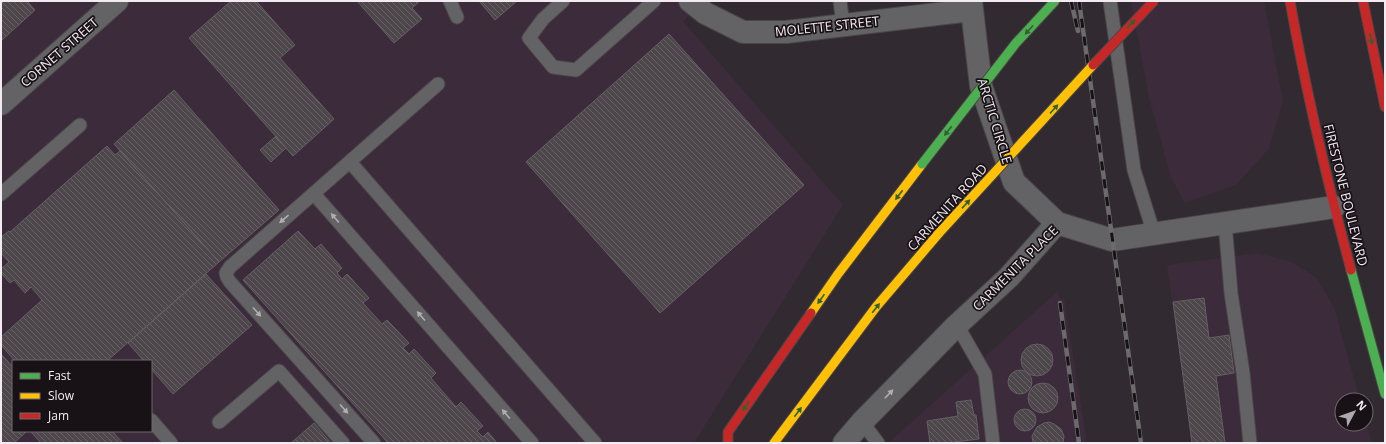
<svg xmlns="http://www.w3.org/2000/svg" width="1386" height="444" font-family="'Open Sans',sans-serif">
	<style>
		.built { fill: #3c2b3a; fill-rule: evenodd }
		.building { fill: url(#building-back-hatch); stroke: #655f65 }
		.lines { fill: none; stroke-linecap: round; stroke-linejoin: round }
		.lane-casing { stroke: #4b464a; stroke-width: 15 }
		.street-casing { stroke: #4b464a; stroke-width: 24 }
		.fast-casing { stroke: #4b464a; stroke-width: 11 }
		.slow-casing { stroke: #4b464a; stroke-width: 11 }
		.jam-casing { stroke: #4b464a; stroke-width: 11 }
		.lane { stroke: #636365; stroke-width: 13 }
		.street { stroke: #636365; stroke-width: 22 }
		.fast { stroke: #4caf50; stroke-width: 9 }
		.slow { stroke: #ffc107; stroke-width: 9 }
		.jam { stroke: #c62828; stroke-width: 9 }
		.rail-casing { stroke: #6b6a6c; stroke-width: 4.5 }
		.rail { stroke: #181217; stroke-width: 3; stroke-dasharray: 9; stroke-linecap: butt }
		.fast-bridge-casing { stroke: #4b464a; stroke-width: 11; stroke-linecap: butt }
		.slow-bridge-casing { stroke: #4b464a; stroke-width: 11; stroke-linecap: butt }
		.jam-bridge-casing { stroke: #4b464a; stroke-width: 11; stroke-linecap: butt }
		.fast-bridge { stroke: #4caf50; stroke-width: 9 }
		.slow-bridge { stroke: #ffc107; stroke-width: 9 }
		.jam-bridge { stroke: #c62828; stroke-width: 9 }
		.oneway { fill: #326034 }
		.oneway2 { fill: #b3adb3 }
		.labels { text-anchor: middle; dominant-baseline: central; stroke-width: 3.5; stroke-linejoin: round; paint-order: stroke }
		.street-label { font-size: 13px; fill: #f4eaf2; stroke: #181217 }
	</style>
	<defs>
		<pattern id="building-back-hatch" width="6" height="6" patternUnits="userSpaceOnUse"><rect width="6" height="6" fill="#4d474c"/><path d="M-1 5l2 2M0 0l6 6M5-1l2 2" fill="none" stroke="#676266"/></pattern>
	</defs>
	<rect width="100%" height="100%" fill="#312a30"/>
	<path class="built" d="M1,1H704L683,21L843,205L694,443H1ZM13,361H151V431H13Z
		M1131,1H1264L1283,101L1269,149L1236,185L1185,203L1171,178L1149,98Z
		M1258,253L1292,262L1317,278L1334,307L1360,400H1342V424H1366V421L1372,443H1192L1167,265Z
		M1058,291L1060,300L1064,297L1087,443H888Z"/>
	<path class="building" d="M1,1H27L35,10L1,41Z
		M231,1H256L295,45L280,58L334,119L293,156L189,38Z
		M357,1H420L412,8L422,19L394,43Z
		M479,1H517L495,20Z
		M669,34L804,185L660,313L526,162Z
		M174,90L279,210L219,262L114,144Z
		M276,136L286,148L271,162L260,150Z
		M107,146L115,155L120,151L219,262L107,361H15L1,345V337L42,300L31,287L25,293L14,280L10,283L1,273V269L9,262L1,253V237L9,231L10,232Z
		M298,231L315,249L321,244L342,268L337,273L342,279L347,274L369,298L363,303L382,324L387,320L409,343L403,348L409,354L414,349L436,373L431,378L456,407L461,402L483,426L477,431L483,437L488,432L497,443H388L243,280Z
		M206,274L252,325L173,394L151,369V361H144L128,343Z
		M1204,298L1209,338L1229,335L1234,373L1216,376L1225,443H1192L1173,302Z
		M1021 360a16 16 0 1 1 32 0a16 16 0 1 1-32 0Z
		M1,354L13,367V431H27L14,443H1Z
		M1008 382a12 12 0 1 1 24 0a12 12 0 1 1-24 0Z
		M1028 398a15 15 0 1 1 30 0a15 15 0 1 1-30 0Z
		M971,400L974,415H976L979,439L954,442V443H930L927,421L958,416L956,402Z
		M1014 420a11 11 0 1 1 22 0a11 11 0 1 1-22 0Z
		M1049,422L1054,424L1061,429L1064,436L1063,443H1033L1032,436L1037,427L1044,423Z
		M314,423L331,443H291Z
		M30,431H112L123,443H41Z"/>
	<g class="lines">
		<g class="lane-casing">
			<path id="lane" d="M450,1L457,17
				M563,1L543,19L529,38L553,67L576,70L654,1
				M840,1L843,25
				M1110,1L1134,170L1154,234
				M350,162L595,443
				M1,194L80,125
				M314,194L532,443
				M1225,223L1231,293L1243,373L1250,443
				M957,325L985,374L993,443
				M151,420L171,443
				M219,422L279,371L343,443
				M862,422L878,443
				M374,443L230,282L227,277L226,273L230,267L438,84"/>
		</g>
		<g class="street-casing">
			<path id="street" d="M690,1L705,13L743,32H786L971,10
				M971,1L981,86L1014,182L1057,223L1112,240L1334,207
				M1,104L117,1
				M844,443L862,422L957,325L1009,277L1057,223"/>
		</g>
		<g class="fast-casing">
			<path id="fast" d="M1351,270L1385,394"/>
		</g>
		<g class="slow-casing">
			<path id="slow" d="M811,313L838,274L922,164
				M774,443L876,307L939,233"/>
		</g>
		<g class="jam-casing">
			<path id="jam" d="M1290,1C1306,92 1327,181 1351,270
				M1363,1L1385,107
				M728,443V432L811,313"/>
		</g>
		<use href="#lane" class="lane"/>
		<use href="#street" class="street"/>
		<use href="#fast" class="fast"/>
		<use href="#slow" class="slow"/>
		<use href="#jam" class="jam"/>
		<g class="rail-casing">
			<path id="rail" d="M1071,1L1078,31
				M1079,1L1141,443
				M1060,303L1079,443"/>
		</g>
		<use href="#rail" class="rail"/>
		<g class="fast-bridge-casing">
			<path id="fast-bridge" d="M922,164L1016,43L1055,1"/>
		</g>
		<g class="slow-bridge-casing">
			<path id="slow-bridge" d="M939,233L1093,65"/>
		</g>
		<g class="jam-bridge-casing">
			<path id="jam-bridge" d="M1093,65L1154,1"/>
		</g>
		<use href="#fast-bridge" class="fast-bridge"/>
		<use href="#slow-bridge" class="slow-bridge"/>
		<use href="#jam-bridge" class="jam-bridge"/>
	</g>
	<defs><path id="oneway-solid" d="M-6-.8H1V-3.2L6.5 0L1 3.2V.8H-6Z"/></defs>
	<g class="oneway">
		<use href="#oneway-solid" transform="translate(1131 24) rotate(-46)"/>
		<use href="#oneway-solid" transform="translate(1029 30) rotate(132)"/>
		<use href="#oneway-solid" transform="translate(1371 39) rotate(78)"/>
		<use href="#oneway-solid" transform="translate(1054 109) rotate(-48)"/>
		<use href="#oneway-solid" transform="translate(948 131) rotate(128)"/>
		<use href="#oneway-solid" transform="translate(899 195) rotate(127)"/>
		<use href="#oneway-solid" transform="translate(966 204) rotate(-47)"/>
		<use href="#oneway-solid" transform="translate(821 299) rotate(125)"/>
		<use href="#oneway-solid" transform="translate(876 308) rotate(-52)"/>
		<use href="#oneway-solid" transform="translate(746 406) rotate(125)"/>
		<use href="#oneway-solid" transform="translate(798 412) rotate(-53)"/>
	</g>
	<g class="oneway2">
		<use href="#oneway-solid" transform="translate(335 218) rotate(-131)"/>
		<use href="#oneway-solid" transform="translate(284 219) rotate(139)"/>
		<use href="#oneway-solid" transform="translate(257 312) rotate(48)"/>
		<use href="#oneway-solid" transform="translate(421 316) rotate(-131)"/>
		<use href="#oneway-solid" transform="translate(889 394) rotate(-46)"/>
		<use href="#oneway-solid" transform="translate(344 409) rotate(48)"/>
		<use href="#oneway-solid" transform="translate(506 414) rotate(-131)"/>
	</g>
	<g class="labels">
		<g class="street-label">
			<text transform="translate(827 26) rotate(-6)">MOLETTE STREET</text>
			<text transform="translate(59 52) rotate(-41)">CORNET STREET</text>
			<text transform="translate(995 121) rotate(73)">ARCTIC CIRCLE</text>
			<text transform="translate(1346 195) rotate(76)">FIRESTONE BOULEVARD</text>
			<text transform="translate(947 207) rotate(-48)">CARMENITA ROAD</text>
			<text transform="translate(1015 268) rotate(-45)">CARMENITA PLACE</text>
		</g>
	</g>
	<rect width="1386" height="444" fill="none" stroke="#f4eaf2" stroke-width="4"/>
	<rect x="12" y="360" width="140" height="72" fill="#181217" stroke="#70686f"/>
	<rect x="20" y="373" width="20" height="6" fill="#4caf50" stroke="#70686f"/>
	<text x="48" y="380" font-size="12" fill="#f4eaf2">Fast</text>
	<rect x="20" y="393" width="20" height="6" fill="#ffc107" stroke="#70686f"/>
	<text x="48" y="400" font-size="12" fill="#f4eaf2">Slow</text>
	<rect x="20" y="413" width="20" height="6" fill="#c62828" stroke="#70686f"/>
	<text x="48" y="420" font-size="12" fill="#f4eaf2">Jam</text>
	<g transform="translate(1354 412) rotate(49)"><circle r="19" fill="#181217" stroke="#70686f"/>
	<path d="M0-3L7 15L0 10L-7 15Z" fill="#b0a7ae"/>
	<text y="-6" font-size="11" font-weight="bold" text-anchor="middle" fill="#f4eaf2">N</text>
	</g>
</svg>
